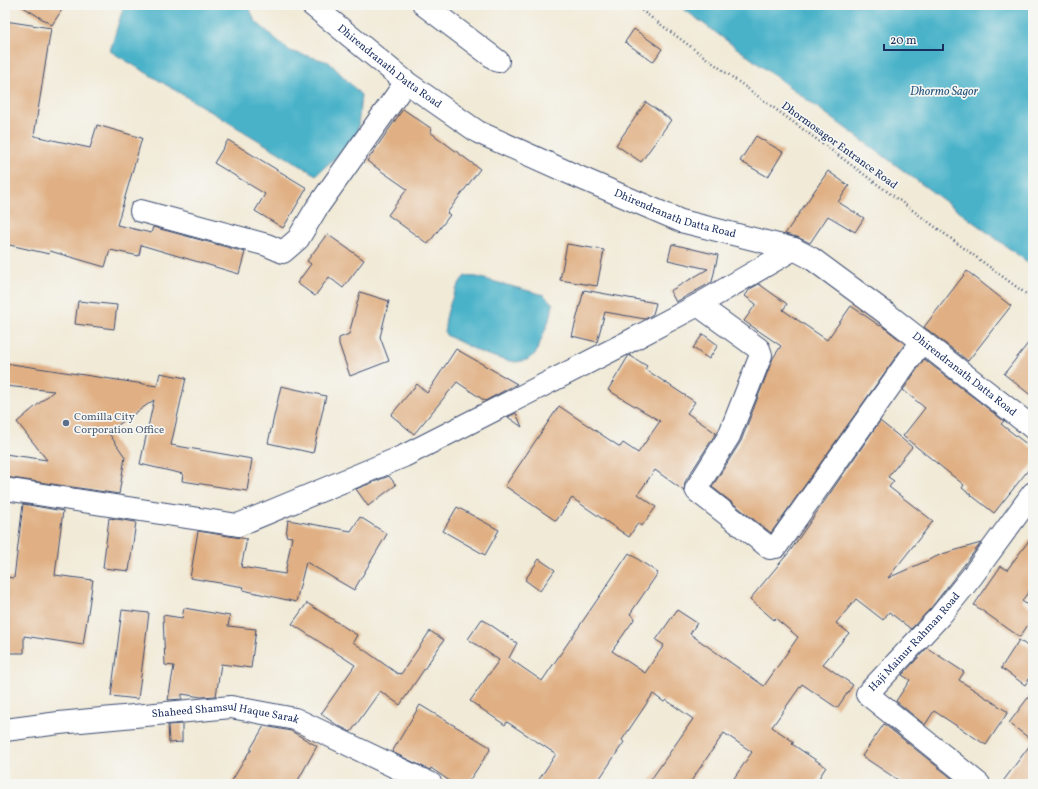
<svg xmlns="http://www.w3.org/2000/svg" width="1038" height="789" font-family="Vollkorn,serif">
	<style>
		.water { fill: #4ab2c9; stroke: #327094 }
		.building { fill: #e0b084 }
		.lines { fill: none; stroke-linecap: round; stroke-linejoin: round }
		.street-casing { stroke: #3b4b70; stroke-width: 24 }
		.secondary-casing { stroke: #3b4b70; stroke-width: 24 }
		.path { stroke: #3b4b70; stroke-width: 2.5; stroke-dasharray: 1 3; stroke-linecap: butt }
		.street { stroke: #fff; stroke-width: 22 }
		.secondary { stroke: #fff; stroke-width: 22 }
		.service-dot { fill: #5c6f8a; stroke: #f6f6f2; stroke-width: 1.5 }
		.labels { text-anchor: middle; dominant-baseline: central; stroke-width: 3.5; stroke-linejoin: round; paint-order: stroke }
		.street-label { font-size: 11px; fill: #1b2f5e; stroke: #f6f6f2 }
		.service-label { font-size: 11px; fill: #4e5e75; stroke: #f6f6f2; text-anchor: start }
		.water-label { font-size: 12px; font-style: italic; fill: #29567e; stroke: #f6f6f2 }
	</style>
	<rect width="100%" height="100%" fill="#f6f6f2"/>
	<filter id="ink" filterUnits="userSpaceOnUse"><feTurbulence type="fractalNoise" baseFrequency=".025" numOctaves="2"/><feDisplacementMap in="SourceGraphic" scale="8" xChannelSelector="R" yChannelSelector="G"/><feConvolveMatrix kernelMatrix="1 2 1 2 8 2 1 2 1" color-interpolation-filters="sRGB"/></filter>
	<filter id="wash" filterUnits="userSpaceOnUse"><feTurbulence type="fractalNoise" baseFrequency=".012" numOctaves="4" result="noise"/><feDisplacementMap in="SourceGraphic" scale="16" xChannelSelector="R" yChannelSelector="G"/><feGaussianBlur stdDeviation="0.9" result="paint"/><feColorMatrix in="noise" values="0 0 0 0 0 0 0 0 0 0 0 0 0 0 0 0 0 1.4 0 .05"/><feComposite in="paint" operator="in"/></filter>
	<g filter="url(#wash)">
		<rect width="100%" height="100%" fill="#f1ead7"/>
		<path class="water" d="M124,5H248L255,21L290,51L329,62L361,95L357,138L316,175L110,51Z
			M683,5H1033V266L681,7Z
			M465,276L477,277L544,295L553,304L551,315L536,353L527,360L516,362L504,360L482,353L446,335C441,323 455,285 465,276Z"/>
		<g id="blocks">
			<path class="building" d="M20,5H65L52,25Z
				M5,21L51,28L34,136L90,148L97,125L142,138L117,225L151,233L153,227L245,252L239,274L141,245L139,256L110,250L105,267L50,251L49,254L5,244Z
				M634,29L662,49L653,62L625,42Z
				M646,102L671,120L641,162L616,145Z
				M403,109L432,129L430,132L480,169L447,213L450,215L428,244L388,215L407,189L367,161Z
				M756,136L783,152L768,177L740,161Z
				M228,140L307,188L283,228L255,211L265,194L214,163Z
				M828,171L849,186L838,202L864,218L855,232L828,216L810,243L797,237L785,234Z
				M327,234L364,260L343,288L329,277L315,296L297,283L311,264L307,261Z
				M567,244L604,250L597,286L560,280Z
				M672,244L718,255L712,282L676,302L670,291L708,269L668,260Z
				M967,271L1011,306L968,361L924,327Z
				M759,284L787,304L783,310L827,340L851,306L880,326L881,325L905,344L771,533L712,487L741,441L773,358L781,346L744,321L756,304L745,296L750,289Z
				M584,290L656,303L653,314L645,319L605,312L597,342L572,336Z
				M360,292L389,301L380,337L389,361L350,376L339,344V338L349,334Z
				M78,301L117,305L114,329L75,324Z
				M703,334L718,345L709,359L693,348Z
				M1033,337V397L1004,374Z
				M456,349L517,384L485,401L457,382L414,434L391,415L417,384L427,393Z
				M629,355L647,366L645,369L695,402L687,413L716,433L685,482L684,491L655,470L638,494L656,507L642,526L638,523L629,537L572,498L556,521L505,486L559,406L620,447L623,443L638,453L660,421L608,390Z
				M924,359L1004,421L1001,424L1033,449V464L994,513L962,488L964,485L903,436L925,408L903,390Z
				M5,363L157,386L160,373L186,378L171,445L252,459L247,491L182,481L183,474L140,464L154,400L108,432L125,457L119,494L5,477V454L47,460L17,422L54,391L5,386Z
				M281,386L326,396L313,453L268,443Z
				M516,413L522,427L508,417Z
				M880,421L912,447L888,477L894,481L889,487L933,521L888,578L942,554L981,543L931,608L911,629L889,612L883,620L856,599L836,623L849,633L823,664L853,685L837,708L802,684L772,727L794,742L792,744L826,767L815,784H730L752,752L724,733L689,784H648L693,719L666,700L664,702L653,694L622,740L624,742L596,784H536L556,754L507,722L505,725L470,701L499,660L468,639L482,619L517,643L509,658L542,681L629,553L658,573L630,614L635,618L612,651L645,673L664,645L656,640L677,610L697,623L690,634L764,686L798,637L775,618L774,620L750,599L790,551Z
				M389,476L396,485L368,506L356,489Z
				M23,504L63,511L55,575L93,580L83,645L24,636V653H5V577L14,578Z
				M457,507L499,530L485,555L443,531Z
				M360,517L387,534L354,590L306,562L296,602L243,590L244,587L190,578L198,531L247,539L241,567L285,574L292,537L286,536L288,520L351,531Z
				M109,518L136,522L129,571L103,568Z
				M1033,535V585L1022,601L1033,609V617L1020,637L974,605L1001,566L1007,570Z
				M539,559L555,570L540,591L525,580Z
				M307,603L357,635L353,642L398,674L399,673L401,674L430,631L444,640L400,705L380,691L351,732L337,725L321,714L355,665L292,624Z
				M184,608L230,616L228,626L256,629L251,668L221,664L216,696L201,697L182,694V699L168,700L174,666L165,665L163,615L182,618Z
				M122,610L149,613L138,699L111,696Z
				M1019,640L1033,650V673L1025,685L1001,668Z
				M927,648L964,672L959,680L1008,712L986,745L934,711L925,725L896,701L910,680L902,675Z
				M1033,691V784H1001L1033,741L1009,723Z
				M420,705L490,747L489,748L490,750L467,784H454L431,768L430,770L392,752Z
				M182,724V742L169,743L168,725Z
				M884,724L959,784H904L862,756Z
				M264,726L291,731L317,746L296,784H230L249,752L251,751V748Z"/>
		</g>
	</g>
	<g filter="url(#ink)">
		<use href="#blocks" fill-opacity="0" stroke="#3b4b70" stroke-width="1"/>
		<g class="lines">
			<g class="street-casing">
				<g id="street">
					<path d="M424,5L498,61"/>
					<path d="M141,211L267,245L283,252L298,239L316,209L406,82"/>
					<path d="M698,305L759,349L761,355L729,436L696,489L697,491L770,548L776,547L922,341"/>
					<path d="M5,489L238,525L404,456L626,343L698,305L794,249"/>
					<path id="s1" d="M5,730L59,723L231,707L295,719L431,784"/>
					<path id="s2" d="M979,784L867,694L940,616L973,575L1033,493"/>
				</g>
			</g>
			<g class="secondary-casing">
				<g id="secondary">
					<path id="s3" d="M312,5L406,82L478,132L574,175L681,221L794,249L811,258L887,314L1033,428"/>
				</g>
			</g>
			<path class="path" d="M638,5L637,7L1033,299"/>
			<use href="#street" class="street"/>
			<use href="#secondary" class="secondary"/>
		</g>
	</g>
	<circle class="service-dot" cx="66" cy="423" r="4"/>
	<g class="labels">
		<g class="street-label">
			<text stroke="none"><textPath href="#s3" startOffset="99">Dhirendranath Datta Road</textPath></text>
			<text transform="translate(839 146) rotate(36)">Dhormosagor Entrance Road</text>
			<text stroke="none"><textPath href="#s3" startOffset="423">Dhirendranath Datta Road</textPath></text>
			<text stroke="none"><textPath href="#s3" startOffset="759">Dhirendranath Datta Road</textPath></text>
			<text stroke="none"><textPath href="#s2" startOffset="214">Haji Mainur Rahman Road</textPath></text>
			<text stroke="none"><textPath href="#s1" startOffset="222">Shaheed Shamsul Haque Sarak</textPath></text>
		</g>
		<g class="service-label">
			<text x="74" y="417">Comilla City<tspan x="74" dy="13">Corporation Office</tspan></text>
		</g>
		<g class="water-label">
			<text x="944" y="92">Dhormo Sagor</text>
		</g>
	</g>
	<rect width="1038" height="789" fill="none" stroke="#f6f6f2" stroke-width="20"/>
	<path d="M884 44v6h59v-6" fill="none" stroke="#1b2f5e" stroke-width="2"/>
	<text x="890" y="44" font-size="12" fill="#1b2f5e" stroke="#f6f6f2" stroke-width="3" paint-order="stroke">20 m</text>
</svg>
